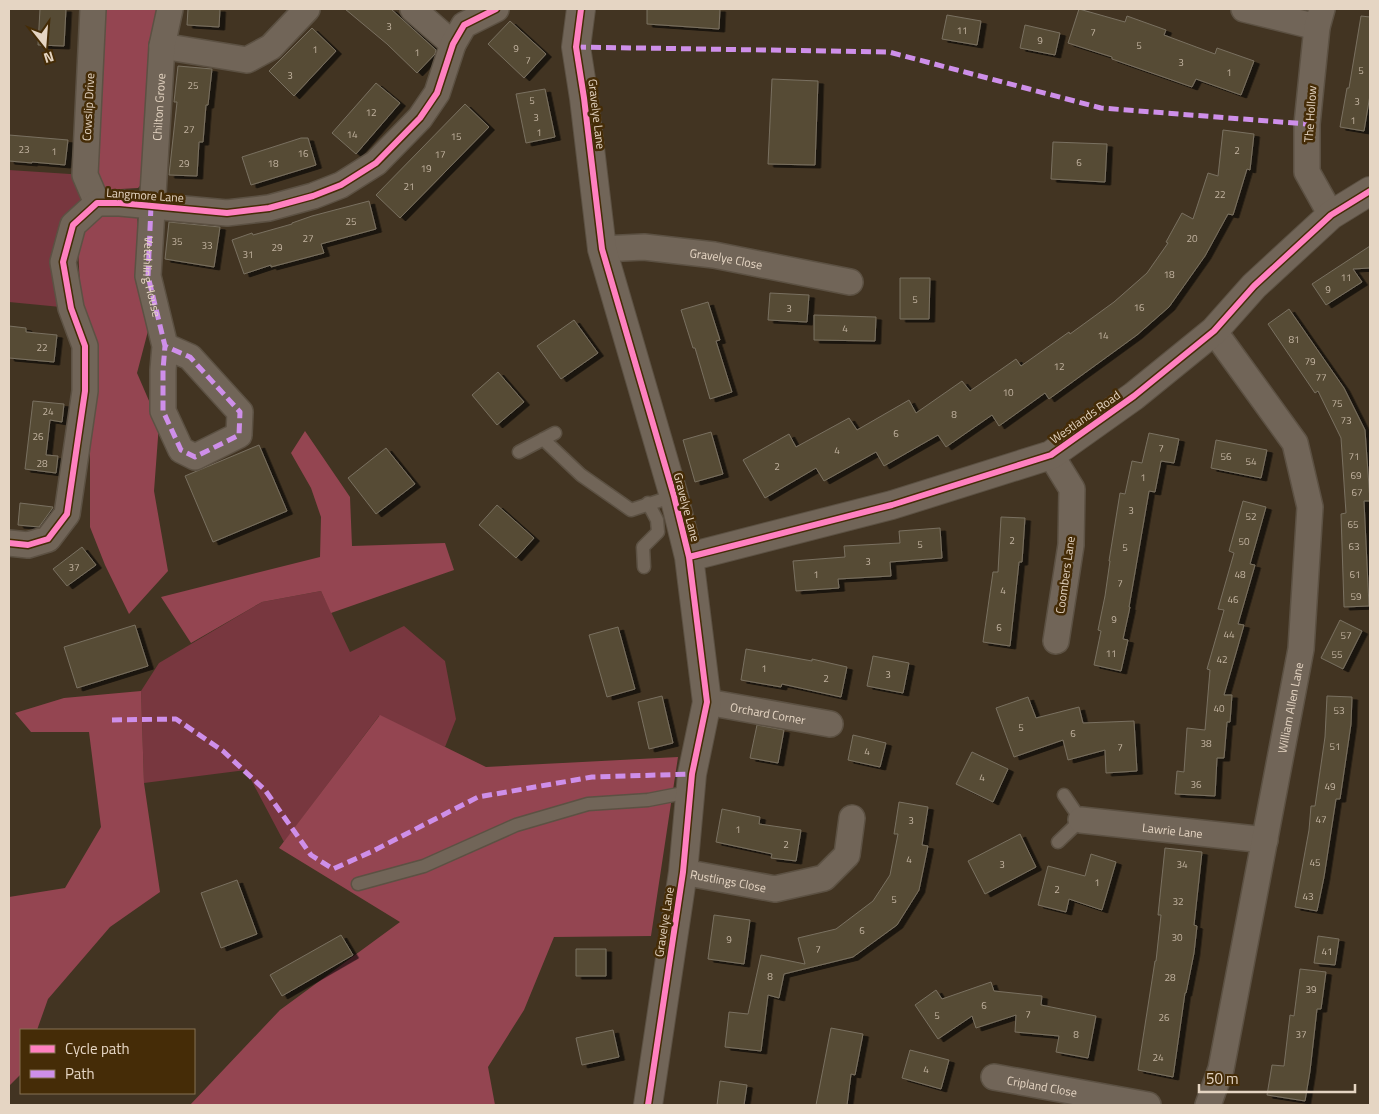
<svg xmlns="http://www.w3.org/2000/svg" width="1379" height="1114" font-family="'Titillium Web',sans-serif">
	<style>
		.green { fill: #78373f }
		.forest { fill: #944551 }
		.building { fill: #574c36; stroke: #797060; filter: url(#shadow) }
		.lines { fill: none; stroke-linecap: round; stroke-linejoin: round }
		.service-casing { stroke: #5c5143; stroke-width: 15 }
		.minor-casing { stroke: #5c5143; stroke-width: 28 }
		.tertiary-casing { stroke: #5c5143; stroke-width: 30 }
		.service { stroke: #716558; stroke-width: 12 }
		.minor { stroke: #716558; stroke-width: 25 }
		.tertiary { stroke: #716558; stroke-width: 28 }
		.quiet { stroke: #ce8fe9; stroke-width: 5; stroke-dasharray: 10 5; stroke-linecap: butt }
		.cycleway-casing { stroke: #452c07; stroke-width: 9 }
		.cycleway { stroke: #ff80c0; stroke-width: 6 }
		.labels { text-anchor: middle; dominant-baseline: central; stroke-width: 5; stroke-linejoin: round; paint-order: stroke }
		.number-label { font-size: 10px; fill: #c2b3a0 }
		.street-label { font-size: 12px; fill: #e5d5c3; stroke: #452c07 }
	</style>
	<defs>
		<filter id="shadow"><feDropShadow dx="5.5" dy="3" stdDeviation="0" flood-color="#0009"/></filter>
	</defs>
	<rect width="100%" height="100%" fill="#423422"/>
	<path class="green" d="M9,170L85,175L77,227L71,308L9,302Z
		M321,591L350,652L404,626L445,661L456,719L445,747L379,716L284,842L246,770L144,783L141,691L159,663L262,602Z"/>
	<path class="forest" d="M101,9H162L146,179L138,188L104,190L91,171Z
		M97,210L137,213L142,289L148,331L137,373L159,424L154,491L168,571L129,614L105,565L90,527V443L98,349L81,308L77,227Z
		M305,431L350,497L352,546L445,543L454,570L331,613L321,591L262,602L191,643L161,597L320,557L321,517L311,488L291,453Z
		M141,691L144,783L160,892L110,927L48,999L37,1030H21V1074L9,1086V897L65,888L101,827L89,732H31L15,713L64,698Z
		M380,715L486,767L678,757L651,936L554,937L524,1010L488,1067L495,1105H175H190L280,1010L400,922L279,848Z"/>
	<path class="building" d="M40,9H66L64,46L38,45Z
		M188,9H220L219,27L187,25Z
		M345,9H391L436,50L435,54L417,73L387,44Z
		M647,9H720L719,29L647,24Z
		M1079,9L1125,22L1127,16L1166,30L1164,35L1215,54L1217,48L1254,61L1241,95L1196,79L1192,87L1112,59V57L1068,43Z
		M947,15L981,21L977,45L942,39Z
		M1361,16L1370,17V95L1364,131L1340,127L1347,88H1349Z
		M510,21L546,54L524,78L488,44Z
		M1025,25L1060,33L1055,55L1020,48Z
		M312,28L336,51L294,96L269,71Z
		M178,66L212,69L208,105H206L203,142H199L197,176L169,175L177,102H174Z
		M772,79L818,81L815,165L768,164Z
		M376,83L400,103L356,154L332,133Z
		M545,89L555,137L526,143L516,94Z
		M465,104L489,127L400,218L376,195Z
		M1223,130L1254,134L1250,170L1247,169L1233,215L1228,214L1205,256L1169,307L1137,335L1049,399L1045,393L999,426L992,415L946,447L938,435L884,466L876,452L824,481L816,468L765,498L743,460L789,434L796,447L849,418L857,430L909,400L916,413L962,381L970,391L1016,359L1021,366L1069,332L1070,334L1114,302L1147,273L1168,243L1166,242L1182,213L1193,219L1208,173L1218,176Z
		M9,135L68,140L65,165L32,162V163L9,161Z
		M301,138H308L316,165L251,185L242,157Z
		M1053,142L1107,144L1105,182L1051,179Z
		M369,201L376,229L321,244L324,253L271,267V265L244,274L232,240L252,233L253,235L292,224V223L312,216Z
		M169,222L220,227L214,267L165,259Z
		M1370,246V268L1353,269L1362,282L1326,305L1312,284Z
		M900,278H930L929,319H900Z
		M770,293L809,295L807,322L768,320Z
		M708,302L720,340L716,341L732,392L710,399L695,348H693L681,310Z
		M1289,309L1344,388L1365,430L1370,501H1364L1369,606L1344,607L1341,514L1346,513L1341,438L1318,391L1315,393L1268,324Z
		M814,315L876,317L875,341L814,340Z
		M574,320L598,353L561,379L537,346Z
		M9,326L26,328V332L57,335L54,362L9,358Z
		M498,372L524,402L497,425L472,395Z
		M33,401L64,404L62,422L50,420L46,455L58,456L56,473L25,469Z
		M711,432L723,474L695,482L683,440Z
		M1149,433L1179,439L1174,463L1161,461L1155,492L1149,491L1129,607H1130L1123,639L1128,640L1121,671L1094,665L1101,631L1098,630L1105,596L1110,561H1109L1120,493L1125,494L1132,461L1142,463Z
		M1216,440L1267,450L1261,478L1211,468Z
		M259,445L287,511L213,542L185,476Z
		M386,448L415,484L376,514L348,478Z
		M1243,501L1266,507L1250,564L1255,565L1238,624L1244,625L1224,695H1232L1230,722H1227L1224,758H1217L1215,796L1175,794L1177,771L1184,772L1187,728L1205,730L1210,670L1207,669L1224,610L1218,609L1234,553L1229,551Z
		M20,503L53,507L52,509L39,527L18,525Z
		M497,505L534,538L516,558L479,525Z
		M1001,517L1025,518L1022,562H1019L1010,646L983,642L993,572H998Z
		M940,528L942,558L890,562L891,576L838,579L839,588L796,591L793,561L845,557L844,546L900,543L899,531Z
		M82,547L96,565L67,586L53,569Z
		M1340,620L1362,631L1343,669L1321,658Z
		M135,625L148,666L77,688L64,647Z
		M618,627L635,689L607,697L589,635Z
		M746,649L812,661V659L847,667L841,697L782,684L781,687L741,680Z
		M873,656L909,663L903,693L867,686Z
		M662,696L673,743L649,749L638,702Z
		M1327,696L1352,697L1351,724L1340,799H1336L1324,877L1317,911L1295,907L1309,830L1311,806H1315L1325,737Z
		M1028,697L1036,718L1079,707L1083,723L1134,721L1137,771L1106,773L1105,750L1068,760L1063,740L1014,757L996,708Z
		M757,725L784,730L778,763L750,758Z
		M853,735L886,743L880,767L848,760Z
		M972,752L1008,769L993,802L956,784Z
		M899,802L928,807L922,845L928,846L919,890L897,925L853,957L784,974L779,998L768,995L761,1051L725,1047L729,1012L748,1014L761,955L805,964L798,938L836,929L873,901L890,875L898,834H894Z
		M722,809L760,817L759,824L801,830L796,861L771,858L772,854L716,842Z
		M1020,834L1036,867L985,894L968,861Z
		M1165,848L1202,852L1194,925L1197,926L1194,953L1186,993H1185L1173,1077L1138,1070L1155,961H1156L1161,915H1158Z
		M1091,854L1116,862L1102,910L1069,899L1066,912L1038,905L1048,866L1085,876Z
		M237,880L257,934L221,948L201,893Z
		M714,915L750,920L744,964L708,959Z
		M341,935L353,955L282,996L270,975Z
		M1318,936L1339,939L1335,965L1314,963Z
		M576,949H606V976H576Z
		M1300,969L1326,972L1321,1009H1317L1310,1071L1305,1101L1267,1095L1272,1065L1284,1066L1290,1015L1294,1016Z
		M991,982L994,991L1042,996L1041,1005L1096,1016L1088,1058L1056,1052L1059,1036L1015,1032L1016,1015L976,1028L972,1016L938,1039L915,1005L936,990L942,999Z
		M831,1028L863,1034L855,1075L851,1074L847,1105H816Z
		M613,1030L619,1057L582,1065L576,1038Z
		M910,1050L949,1060L941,1089L902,1078Z
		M720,1081L747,1085L744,1105H717Z"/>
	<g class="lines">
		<g class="service-casing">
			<path id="service" d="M543,439L581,475L631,510L674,496
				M519,452L555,433
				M644,567L643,547L658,532L657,520L648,503
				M1058,842L1081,820L1064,795
				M358,884L424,866L516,825L588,804L648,800L689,792"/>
		</g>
		<g class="minor-casing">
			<g id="minor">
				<path d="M93,9L85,175L97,203"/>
				<path d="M413,9L453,44"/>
				<path d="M1244,9L1317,27"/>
				<path d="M1322,9L1317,27L1307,124V172L1331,215"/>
				<path d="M162,46L247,60L271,47L307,9"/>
				<path id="s1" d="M602,249L644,247L714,255L850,282"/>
				<path id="s2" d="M165,346L163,370V411L181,450L195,457L239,435L240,412L190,357L165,346L148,276L162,46L170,9"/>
				<path d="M1051,455L1072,489L1071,545L1056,641"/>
				<path d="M9,543L28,545L48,539L67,514L85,391V346L71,308L63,262L73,225L97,203H120L227,213L269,208L313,196L341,185L376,163L420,118L437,93L453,44L464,25L496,9"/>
				<path id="s3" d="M707,702L830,724"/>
				<path id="s4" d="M1081,820L1265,840"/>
				<path id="s5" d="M683,872L775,889L824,878L847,855L852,818"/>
				<path id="s6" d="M994,1077L1148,1105"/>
				<path id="s7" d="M1208,1105L1221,1069L1301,649L1310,507L1295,443L1214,331"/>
			</g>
		</g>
		<g class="tertiary-casing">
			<path id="tertiary" d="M581,9L576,47L584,98L602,249L674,496L689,557L707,702L692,774L683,872L648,1105
				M689,557L892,505L1051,455L1134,396L1214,331L1254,286L1331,215L1370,191"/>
		</g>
		<use href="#service" class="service"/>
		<use href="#minor" class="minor"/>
		<use href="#tertiary" class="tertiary"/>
		<g class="quiet">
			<path d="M576,47L889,52L1101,108L1307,124"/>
			<path id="s8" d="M151,206L148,276L165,346L190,357L240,412L239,435L195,457L181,450L163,411V370L165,346"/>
			<path d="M112,720L176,719L223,751L265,790L311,855L333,869L373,851L478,797L592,777L692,774"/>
		</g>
		<g class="cycleway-casing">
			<path id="cycleway" d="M581,9L576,47L584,98L602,249L674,496L689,557L707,702L692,774L683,872L648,1105
				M9,543L28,545L48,539L67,514L85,391V346L71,308L63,262L73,225L97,203H120L227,213L269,208L313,196L341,185L376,163L420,118L437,93L453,44L464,25L496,9
				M689,557L892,505L1051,455L1134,396L1214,331L1254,286L1331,215L1370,191"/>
		</g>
		<use href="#cycleway" class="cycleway"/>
	</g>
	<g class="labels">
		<g class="number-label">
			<text x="389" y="26">3</text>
			<text x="962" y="30">11</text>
			<text x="1093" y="32">7</text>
			<text x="1040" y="40">9</text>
			<text x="1139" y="45">5</text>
			<text x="516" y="48">9</text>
			<text x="315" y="49">1</text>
			<text x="417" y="52">1</text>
			<text x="528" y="60">7</text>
			<text x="1181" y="62">3</text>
			<text x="1361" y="70">5</text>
			<text x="1229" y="72">1</text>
			<text x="290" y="75">3</text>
			<text x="193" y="85">25</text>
			<text x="532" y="100">5</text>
			<text x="1357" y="101">3</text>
			<text x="371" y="112">12</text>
			<text x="536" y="117">3</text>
			<text x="1353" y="120">1</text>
			<text x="189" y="129">27</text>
			<text x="539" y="132">1</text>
			<text x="352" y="134">14</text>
			<text x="456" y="136">15</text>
			<text x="24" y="149">23</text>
			<text x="1237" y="150">2</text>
			<text x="54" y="151">1</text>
			<text x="303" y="153">16</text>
			<text x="440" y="154">17</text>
			<text x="1079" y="162">6</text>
			<text x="184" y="163">29</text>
			<text x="273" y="163">18</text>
			<text x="426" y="168">19</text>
			<text x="409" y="186">21</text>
			<text x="1220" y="194">22</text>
			<text x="351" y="221">25</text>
			<text x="308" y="238">27</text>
			<text x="1192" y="238">20</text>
			<text x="177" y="241">35</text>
			<text x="207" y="245">33</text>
			<text x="277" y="247">29</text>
			<text x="248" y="254">31</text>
			<text x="1169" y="274">18</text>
			<text x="1346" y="277">11</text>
			<text x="1328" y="289">9</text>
			<text x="915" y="299">5</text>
			<text x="1139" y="307">16</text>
			<text x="789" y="308">3</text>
			<text x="845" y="328">4</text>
			<text x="1103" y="335">14</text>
			<text x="1294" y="339">81</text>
			<text x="42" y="347">22</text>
			<text x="1310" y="361">79</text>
			<text x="1059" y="366">12</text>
			<text x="1321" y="377">77</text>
			<text x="1008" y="392">10</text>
			<text x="1337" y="403">75</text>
			<text x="48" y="411">24</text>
			<text x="954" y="414">8</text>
			<text x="1346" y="420">73</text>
			<text x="896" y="433">6</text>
			<text x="38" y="436">26</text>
			<text x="1161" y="448">7</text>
			<text x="837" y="450">4</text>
			<text x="1226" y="456">56</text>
			<text x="1354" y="456">71</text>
			<text x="1251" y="461">54</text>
			<text x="42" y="463">28</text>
			<text x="777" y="466">2</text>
			<text x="1356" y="475">69</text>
			<text x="1143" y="477">1</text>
			<text x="1357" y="492">67</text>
			<text x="1131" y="510">3</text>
			<text x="1251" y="516">52</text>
			<text x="1353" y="524">65</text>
			<text x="1012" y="540">2</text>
			<text x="1244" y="541">50</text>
			<text x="920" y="544">5</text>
			<text x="1354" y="546">63</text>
			<text x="1125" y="547">5</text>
			<text x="868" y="561">3</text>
			<text x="74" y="567">37</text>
			<text x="816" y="574">1</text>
			<text x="1240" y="574">48</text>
			<text x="1355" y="574">61</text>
			<text x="1120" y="583">7</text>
			<text x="1003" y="590">4</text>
			<text x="1356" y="596">59</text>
			<text x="1233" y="599">46</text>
			<text x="1114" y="619">9</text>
			<text x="999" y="627">6</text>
			<text x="1229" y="634">44</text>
			<text x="1346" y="635">57</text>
			<text x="1111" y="653">11</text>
			<text x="1337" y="654">55</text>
			<text x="1222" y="659">42</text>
			<text x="764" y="668">1</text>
			<text x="888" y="674">3</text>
			<text x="826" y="678">2</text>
			<text x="1219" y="708">40</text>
			<text x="1339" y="710">53</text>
			<text x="1021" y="727">5</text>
			<text x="1073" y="733">6</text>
			<text x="1206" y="743">38</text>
			<text x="1335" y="746">51</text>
			<text x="1120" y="747">7</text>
			<text x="867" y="751">4</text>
			<text x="982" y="777">4</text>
			<text x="1196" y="784">36</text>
			<text x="1330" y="786">49</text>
			<text x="1321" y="819">47</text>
			<text x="911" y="820">3</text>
			<text x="738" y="829">1</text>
			<text x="786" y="844">2</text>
			<text x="909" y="859">4</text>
			<text x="1315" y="862">45</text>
			<text x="1002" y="864">3</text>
			<text x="1182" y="864">34</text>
			<text x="1097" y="882">1</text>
			<text x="1057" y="889">2</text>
			<text x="1308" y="896">43</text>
			<text x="894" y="899">5</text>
			<text x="1178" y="901">32</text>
			<text x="862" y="930">6</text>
			<text x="1177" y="937">30</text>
			<text x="729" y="939">9</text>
			<text x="818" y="949">7</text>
			<text x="1327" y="951">41</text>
			<text x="770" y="976">8</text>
			<text x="1170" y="977">28</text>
			<text x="1311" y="989">39</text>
			<text x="984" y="1005">6</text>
			<text x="1028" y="1014">7</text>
			<text x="937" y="1015">5</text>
			<text x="1164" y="1017">26</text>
			<text x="1076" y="1034">8</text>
			<text x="1301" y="1034">37</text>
			<text x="1158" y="1057">24</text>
			<text x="926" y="1069">4</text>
		</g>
		<g class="street-label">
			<text transform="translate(88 107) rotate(-87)">Cowslip Drive</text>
			<text stroke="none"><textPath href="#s2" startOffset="539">Chilton Grove</textPath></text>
			<text transform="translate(597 114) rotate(83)">Gravelye Lane</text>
			<text transform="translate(1310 114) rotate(-86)">The Hollow</text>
			<text transform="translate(145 195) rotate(4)">Langmore Lane</text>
			<text stroke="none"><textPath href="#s1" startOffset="125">Gravelye Close</textPath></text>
			<text stroke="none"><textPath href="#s8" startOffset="71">Vetchling House</textPath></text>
			<text transform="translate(1085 417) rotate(-35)">Westlands Road</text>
			<text transform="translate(687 507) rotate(75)">Gravelye Lane</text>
			<text transform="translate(1065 575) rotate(-82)">Coombers Lane</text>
			<text stroke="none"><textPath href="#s7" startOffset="406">William Allen Lane</textPath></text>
			<text stroke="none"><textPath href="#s3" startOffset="62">Orchard Corner</textPath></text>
			<text stroke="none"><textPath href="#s4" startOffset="92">Lawrie Lane</textPath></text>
			<text stroke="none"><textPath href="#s5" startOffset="46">Rustlings Close</textPath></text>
			<text transform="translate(664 922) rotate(-81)">Gravelye Lane</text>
			<text stroke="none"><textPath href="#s6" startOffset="49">Cripland Close</textPath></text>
		</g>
	</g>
	<rect width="1379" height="1114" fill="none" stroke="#e5d5c3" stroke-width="20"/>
	<rect x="20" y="1029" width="175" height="65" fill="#452c07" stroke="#857052"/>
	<rect x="30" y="1045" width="25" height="8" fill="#ff80c0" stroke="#857052"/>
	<text x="65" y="1054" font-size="15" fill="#e5d5c3">Cycle path</text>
	<rect x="30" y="1070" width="25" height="8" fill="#ce8fe9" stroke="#857052"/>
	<text x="65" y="1079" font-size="15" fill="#e5d5c3">Path</text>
	<g transform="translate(45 45) rotate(163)" stroke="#452c07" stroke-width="4" paint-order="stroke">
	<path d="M0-4L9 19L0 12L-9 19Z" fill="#e5d5c3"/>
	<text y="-8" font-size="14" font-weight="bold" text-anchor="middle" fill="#e5d5c3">N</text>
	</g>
	<path d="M1199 1084v8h156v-8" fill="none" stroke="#e5d5c3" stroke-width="2.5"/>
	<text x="1206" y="1084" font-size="15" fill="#e5d5c3" stroke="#452c07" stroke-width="4" paint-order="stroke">50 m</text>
</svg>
